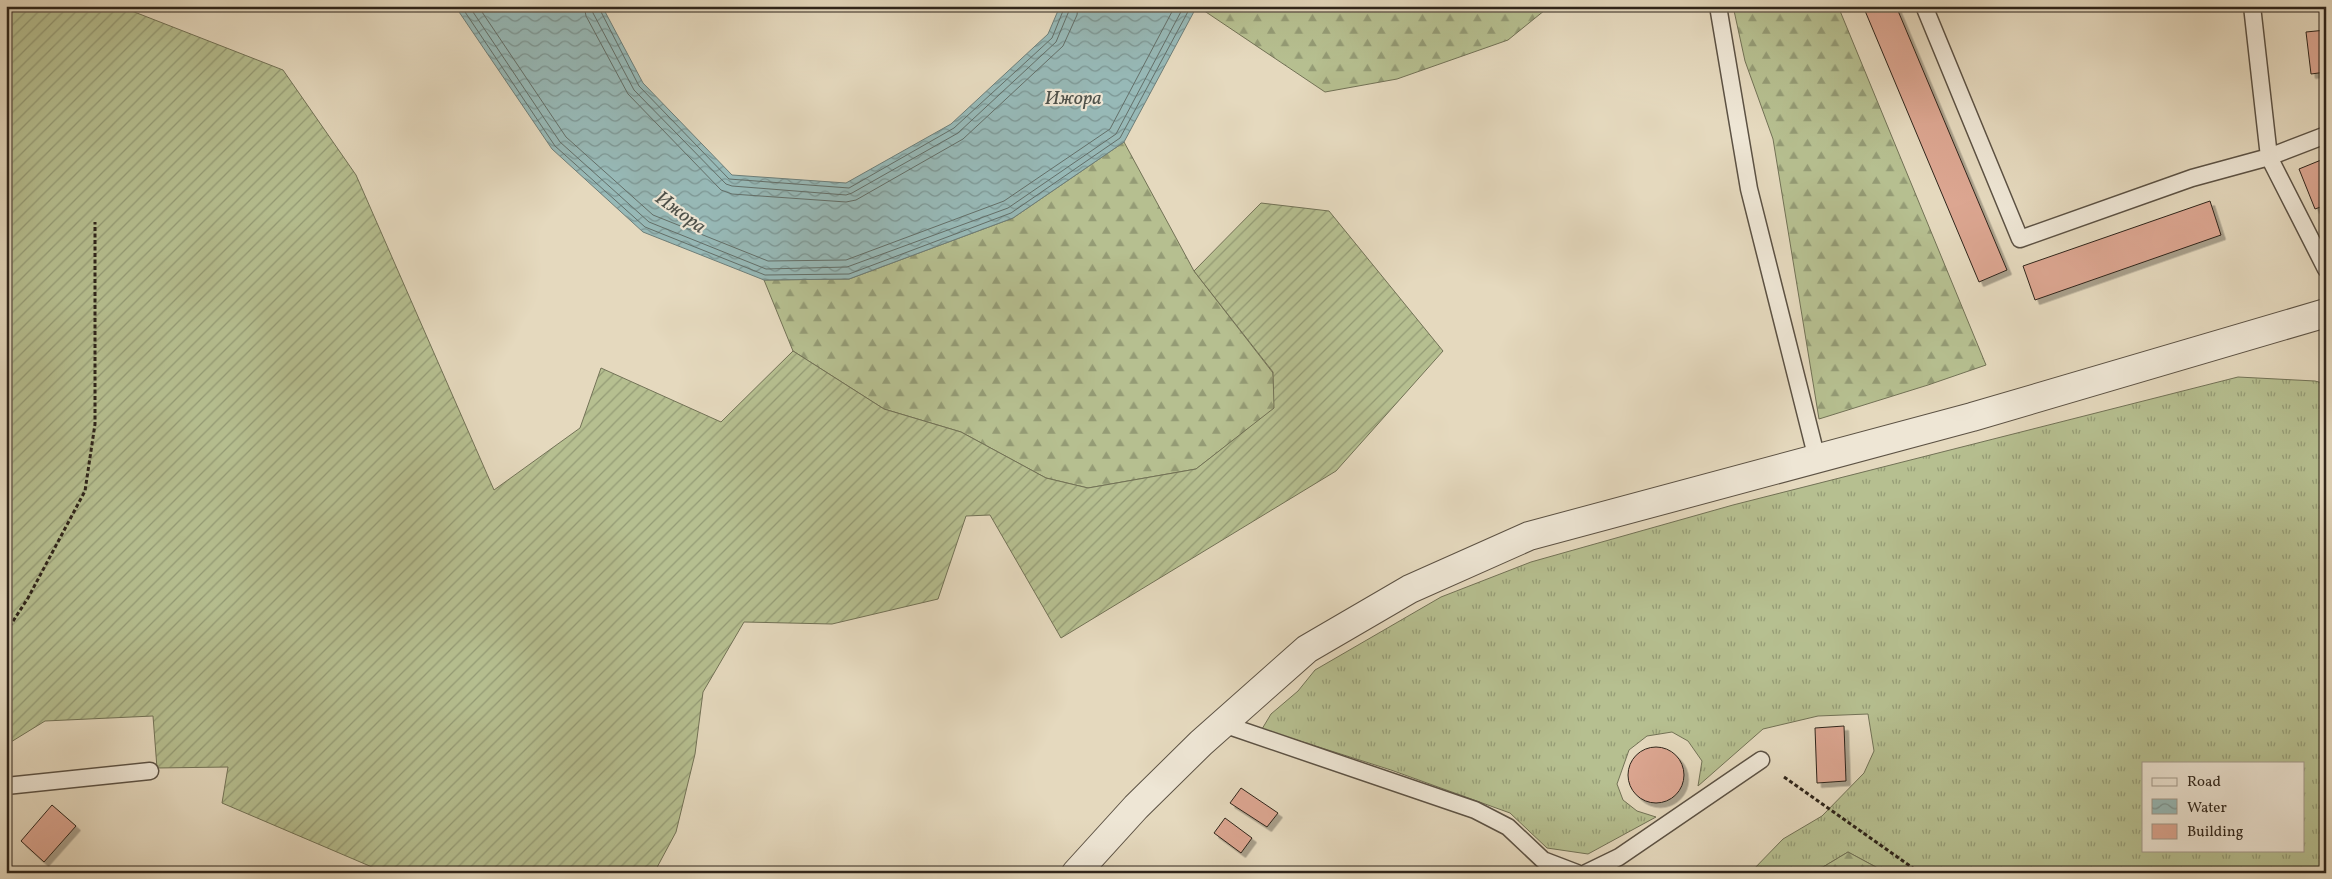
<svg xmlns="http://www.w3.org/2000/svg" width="2332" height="879" font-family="Vollkorn,serif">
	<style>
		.grass { fill: url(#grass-tufts); stroke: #727256; fill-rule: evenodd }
		.forest { fill: url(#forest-firs); stroke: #727256 }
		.garden { fill: url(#garden-furrows); stroke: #727256 }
		.water { fill: url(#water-waves); stroke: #6d7e79 }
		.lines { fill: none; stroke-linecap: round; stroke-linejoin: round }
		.shore { stroke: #636f69; stroke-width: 1 }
		.building { fill: #dca691; stroke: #2f251b; filter: url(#shadow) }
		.lane-casing { stroke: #5c5244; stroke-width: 19 }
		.street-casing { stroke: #5c5244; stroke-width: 30 }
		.path { stroke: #2f251b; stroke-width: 3; stroke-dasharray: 4 2.5; stroke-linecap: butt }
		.lane { stroke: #eee6d5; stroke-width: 16 }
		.street { stroke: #eee6d5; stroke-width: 28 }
		.labels { text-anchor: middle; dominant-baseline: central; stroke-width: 4.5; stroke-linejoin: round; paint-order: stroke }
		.water-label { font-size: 20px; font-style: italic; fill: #4e514a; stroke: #eee6d5 }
	</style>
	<defs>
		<pattern id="grass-tufts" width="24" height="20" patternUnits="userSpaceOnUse" patternTransform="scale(1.25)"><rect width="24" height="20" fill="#b6bf90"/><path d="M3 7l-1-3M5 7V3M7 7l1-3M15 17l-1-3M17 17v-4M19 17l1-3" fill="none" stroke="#949b75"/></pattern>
		<pattern id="forest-firs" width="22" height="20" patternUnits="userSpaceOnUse" patternTransform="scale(1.25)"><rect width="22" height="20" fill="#b6bf90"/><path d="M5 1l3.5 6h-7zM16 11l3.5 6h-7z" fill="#949b75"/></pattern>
		<pattern id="garden-furrows" width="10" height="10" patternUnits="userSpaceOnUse" patternTransform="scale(1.25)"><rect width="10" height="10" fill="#b6bf90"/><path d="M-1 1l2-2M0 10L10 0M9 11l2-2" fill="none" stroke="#949b75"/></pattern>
		<pattern id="water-waves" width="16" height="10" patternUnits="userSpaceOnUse" patternTransform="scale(1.25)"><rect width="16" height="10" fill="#97b9b7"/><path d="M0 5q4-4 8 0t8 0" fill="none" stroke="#7c9694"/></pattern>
		<filter id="shadow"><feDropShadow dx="4.5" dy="4.5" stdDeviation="0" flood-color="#0004"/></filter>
	</defs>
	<rect width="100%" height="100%" fill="#e5d9be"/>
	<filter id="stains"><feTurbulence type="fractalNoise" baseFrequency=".004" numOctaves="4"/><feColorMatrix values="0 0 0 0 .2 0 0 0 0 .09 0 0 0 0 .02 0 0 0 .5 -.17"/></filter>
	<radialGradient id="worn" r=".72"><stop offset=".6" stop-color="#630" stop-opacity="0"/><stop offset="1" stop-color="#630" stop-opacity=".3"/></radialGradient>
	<path class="grass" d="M2238,377L2315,381L2326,384V873H1887L1848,852L1813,873H1750L1783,839L1822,816L1864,773L1874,751L1868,714L1818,716L1763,729L1698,786L1702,761L1688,741L1672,732L1647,736L1629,750L1617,784L1623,800L1637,811L1656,817L1588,854L1547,848L1510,813L1391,770L1262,729L1271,714L1298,691L1315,670L1441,597L1531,562L1733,505ZM2143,763H2303V850H2143Z"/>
	<path class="forest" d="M1197,6H1550L1508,40L1397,79L1325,92Z
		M1733,6H1838L1986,365L1928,385L1819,419L1773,139L1745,61Z
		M1124,142L1194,271L1273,373L1275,408L1196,469L1088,488L1046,478L961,432L884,409L793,351L764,280L849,279L1013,218Z
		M1848,852L1887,873H1813Z"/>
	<path class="garden" d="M6,6H119L283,70L356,175L494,490L580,428L601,368L721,422L793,351L884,409L961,432L1046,478L1088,488L1196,469L1274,408L1273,372L1194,271L1261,203L1329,211L1443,351L1336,471L1061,638L990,515L966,516L938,599L832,624L744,622L703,692L695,754L676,832L654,873H386L222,803L228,767L157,768L153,716L45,721L6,745Z"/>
	<path class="water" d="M455,6H602L643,83L732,175L846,183L951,124L1048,34L1060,6H1197L1124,142L1013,218L849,279L764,280L643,232L552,149Z"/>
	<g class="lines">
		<path class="shore" d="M461,6L555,146L645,227L765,275L849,274L1011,213L1120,138L1191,6
			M469,6L560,142L649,222L766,269L847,267L1008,208L1116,134L1184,6
			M478,6L566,137L653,215L768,261L846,260L1004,201L1110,129L1175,6
			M584,6L586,16L628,94L721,190L732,194L846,202L856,200L963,139L1063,46L1077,15L1078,6
			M591,6L593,13L634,90L726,184L732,186L846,195L852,193L958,133L1056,42L1071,6
			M598,6L639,86L729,179L849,188L954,128L1052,38L1065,6"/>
	</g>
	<path class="building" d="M1863,6H1896L2007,270L1979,282Z
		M2326,30V72L2311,74L2306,32Z
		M2326,158V205L2315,209L2299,169Z
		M2210,201L2221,235L2035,300L2023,266Z
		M1844,726L1846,781L1817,783L1815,728Z
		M1628 775a28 28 0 1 1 56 0a28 28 0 1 1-56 0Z
		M1241,788L1278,813L1267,827L1230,803Z
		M52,805L76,826L44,862L21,841Z
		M1225,818L1252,838L1241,853L1214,833Z"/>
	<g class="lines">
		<g class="lane-casing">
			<path id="lane" d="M1718,6L1749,189L1817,459
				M1924,6L2020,239L2192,178L2269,157L2326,135
				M2252,6L2269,157L2326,269
				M1223,724L1475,810L1508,827L1543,860L1577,873
				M6,786L150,771
				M1586,873L1619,857L1761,760"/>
		</g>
		<g class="street-casing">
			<path id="street" d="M1076,873L1136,807L1201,743L1307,649L1410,589L1529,536L1972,417L2326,313"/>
		</g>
		<path class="path" d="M6,632L28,598L85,491L95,424V222
			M1784,777L1920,873"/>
		<use href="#lane" class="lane"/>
		<use href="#street" class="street"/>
	</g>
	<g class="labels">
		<g class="water-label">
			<text x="1073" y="99">Ижора</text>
			<text transform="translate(680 213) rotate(36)">Ижора</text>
		</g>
	</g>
	<rect width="2332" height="879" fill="none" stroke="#e5d9be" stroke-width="25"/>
	<rect x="8" y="8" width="2317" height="864" fill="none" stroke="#2f251b" stroke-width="2.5"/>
	<rect x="12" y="12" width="2307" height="854" fill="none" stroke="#2f251b"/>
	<rect x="2142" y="762" width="162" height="90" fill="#eee6d5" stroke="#a2998b"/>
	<rect x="2152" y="778" width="25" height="8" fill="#eee6d5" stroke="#a2998b"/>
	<text x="2187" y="786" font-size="15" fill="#2f251b">Road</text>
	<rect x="2152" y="799" width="25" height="15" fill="url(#water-waves)" stroke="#a2998b"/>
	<text x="2187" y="812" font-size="15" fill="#2f251b">Water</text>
	<rect x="2152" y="824" width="25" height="15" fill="#dca691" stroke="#a2998b"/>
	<text x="2187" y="836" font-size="15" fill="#2f251b">Building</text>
	<rect width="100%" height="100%" filter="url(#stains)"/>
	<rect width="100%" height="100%" fill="url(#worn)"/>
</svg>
